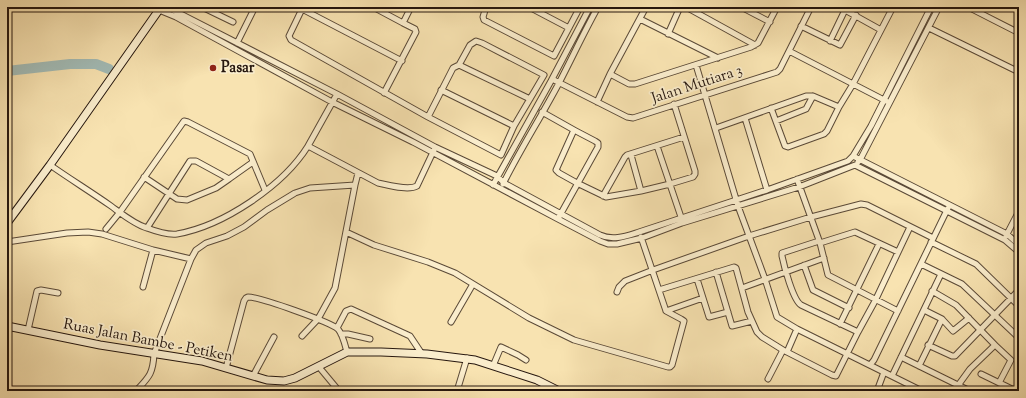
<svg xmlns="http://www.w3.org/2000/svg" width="1026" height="398" font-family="'Sorts Mill Goudy',serif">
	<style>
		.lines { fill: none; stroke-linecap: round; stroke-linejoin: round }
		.river { stroke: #a2bbb6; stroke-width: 10 }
		.street-casing { stroke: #5a4937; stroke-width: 7 }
		.secondary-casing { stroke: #25160e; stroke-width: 9 }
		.street { stroke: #faedcc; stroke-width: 5 }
		.secondary { stroke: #faedcc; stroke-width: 7 }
		.poi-dot { fill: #8f2418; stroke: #faedcc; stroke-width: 1.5 }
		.labels { text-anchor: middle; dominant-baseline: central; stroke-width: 3.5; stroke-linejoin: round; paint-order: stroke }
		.poi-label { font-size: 15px; font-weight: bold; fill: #25160e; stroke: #faedcc; text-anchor: start }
		.street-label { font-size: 15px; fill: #25160e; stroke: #faedcc }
	</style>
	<rect width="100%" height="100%" fill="#f8e3b1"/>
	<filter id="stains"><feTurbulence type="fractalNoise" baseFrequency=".005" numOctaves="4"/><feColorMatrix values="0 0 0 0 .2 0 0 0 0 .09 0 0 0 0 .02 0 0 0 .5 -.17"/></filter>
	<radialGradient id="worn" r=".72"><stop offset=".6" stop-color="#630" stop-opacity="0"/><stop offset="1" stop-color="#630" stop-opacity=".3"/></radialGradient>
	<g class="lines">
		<path class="river" d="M7,71L70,64H96L109,69"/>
		<g class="street-casing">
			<path id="street" d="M167,7L337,94L435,147L497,176L504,183L600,235C613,241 626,236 639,232L767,190L848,161L853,156L871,126L931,7
				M202,7L233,22
				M303,7L289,36L291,40L428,117L501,155L514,126L544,75L482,43L476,41L470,45L459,65L453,68L428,117
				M373,7L403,23
				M486,7L483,17L484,20L554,56L580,7
				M529,7L569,28
				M686,7L755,45
				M741,7L770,22
				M968,7L1019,33
				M302,9L402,61
				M159,10L176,17L332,102L413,142L558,219L600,241L608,244H617L642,238L682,223L799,187L855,165L1005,240L1019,252
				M640,19L718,58
				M801,26L840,45L856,15
				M929,28L1019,72
				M668,34L680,7
				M830,41L845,10L881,30
				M237,43L255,7
				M789,51L886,101
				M459,65L530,99
				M696,65L738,206L765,279L777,317L797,329L922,391
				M610,74L629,84H635L751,47L758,43L777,7
				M552,79L627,117L633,118L777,72L780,69L811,7
				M441,90L514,126
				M384,93L416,32L415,29L403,23L411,7
				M337,94L308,146L378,183C388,185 408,191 417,186L434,150
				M597,102L610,74L646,7
				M771,108L785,146L788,147L824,134L827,131L839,107L853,84L893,7
				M542,112L574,130
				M745,118L767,190
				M776,121L806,109L813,96
				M716,128L806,96H813L839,107
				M657,146L682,220
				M631,155L641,191
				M853,156L1007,234L1019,245
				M858,162L860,160L939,7
				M50,165C70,179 91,192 111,206C122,214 134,224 147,228C155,231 168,235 177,234C223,226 283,186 308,146
				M144,177L177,199L187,200L216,188L229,179
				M797,179L820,243L828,275L898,311
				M503,184C520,150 541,117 559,83C572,58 584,32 598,7
				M355,185L358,173
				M493,185L551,81L590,7
				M603,196L625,157L627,155L684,137
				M559,217L598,147V143L595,141L574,130L556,170L559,173L577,183L606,197L641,191L670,184L693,177L695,174V171L674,104
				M147,228L190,161H196L229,179L253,162
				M106,229L120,212L184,121L188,122L250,154L265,190
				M346,232L374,245L428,262L455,273L529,318L574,340L668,367H670L672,365L684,321L681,319L666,311
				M1006,236L1019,211
				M641,237L666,311L703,298
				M819,241L782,253V256C784,266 793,300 801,305L858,332
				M7,242L67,233L88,232L102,234L153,250L191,259
				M931,242L976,264L1019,306
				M820,243L855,232L898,252
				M921,264L962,284L1019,338
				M804,265L813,290L849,308
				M716,272L732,326L752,321
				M697,279L709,317L728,312
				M143,287L153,250
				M742,288L824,258
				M659,290L734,267L736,268L748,312L757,332L762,337L783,350L832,375L836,376L858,332L875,301L910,227
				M932,291L956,305L995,345L970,369L954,391
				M617,292L619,287L625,281L653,270L749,236L811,217L861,204L867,205L933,238
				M924,310L942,319L953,331L969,318
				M451,322L473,284
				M840,324L879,244
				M337,328L346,311L351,309L410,336L422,354
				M28,330L37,291L41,290L58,293
				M341,334H348L370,339
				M928,345L952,356H955L1019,290
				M995,345L1011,360L999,383
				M787,352L797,329
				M901,357L970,391
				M870,365L874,360L948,208
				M493,366L501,347L518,355L526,360
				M919,366L942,319
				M319,367L339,391
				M226,368L244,301L246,298L248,297C260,297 330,322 338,329C343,335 345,345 347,352
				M981,374L1016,391
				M253,376L274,337
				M892,376L941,274
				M768,379L783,350
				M136,391C149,377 153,374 154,354L191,259L196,250L206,243L227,236L244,227L267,210L295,193L310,188L355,185L335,288L318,319L302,336
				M457,391L467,358
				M877,391L884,372"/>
		</g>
		<g class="secondary-casing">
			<path id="secondary" d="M7,223L50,165L161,7
				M7,326L100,345L202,361L267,380L284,381L295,378L347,352H381L427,354L475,360L537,380L559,391"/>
		</g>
		<use href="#street" class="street"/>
		<use href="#secondary" class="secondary"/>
	</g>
	<circle class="poi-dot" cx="213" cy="68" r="4"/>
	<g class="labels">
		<g class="poi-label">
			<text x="221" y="68">Pasar</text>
		</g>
		<g class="street-label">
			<text transform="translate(697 85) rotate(-18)">Jalan Mutiara 3</text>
			<text transform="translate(148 341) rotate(11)">Ruas Jalan Bambe - Petiken</text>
		</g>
	</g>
	<rect width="1026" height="398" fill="none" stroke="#f8e3b1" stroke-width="24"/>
	<rect x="8" y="8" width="1010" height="382" fill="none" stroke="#25160e" stroke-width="2"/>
	<rect x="12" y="12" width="1002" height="374" fill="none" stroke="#25160e"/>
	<rect width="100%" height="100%" filter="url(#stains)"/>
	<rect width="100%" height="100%" fill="url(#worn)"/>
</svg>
